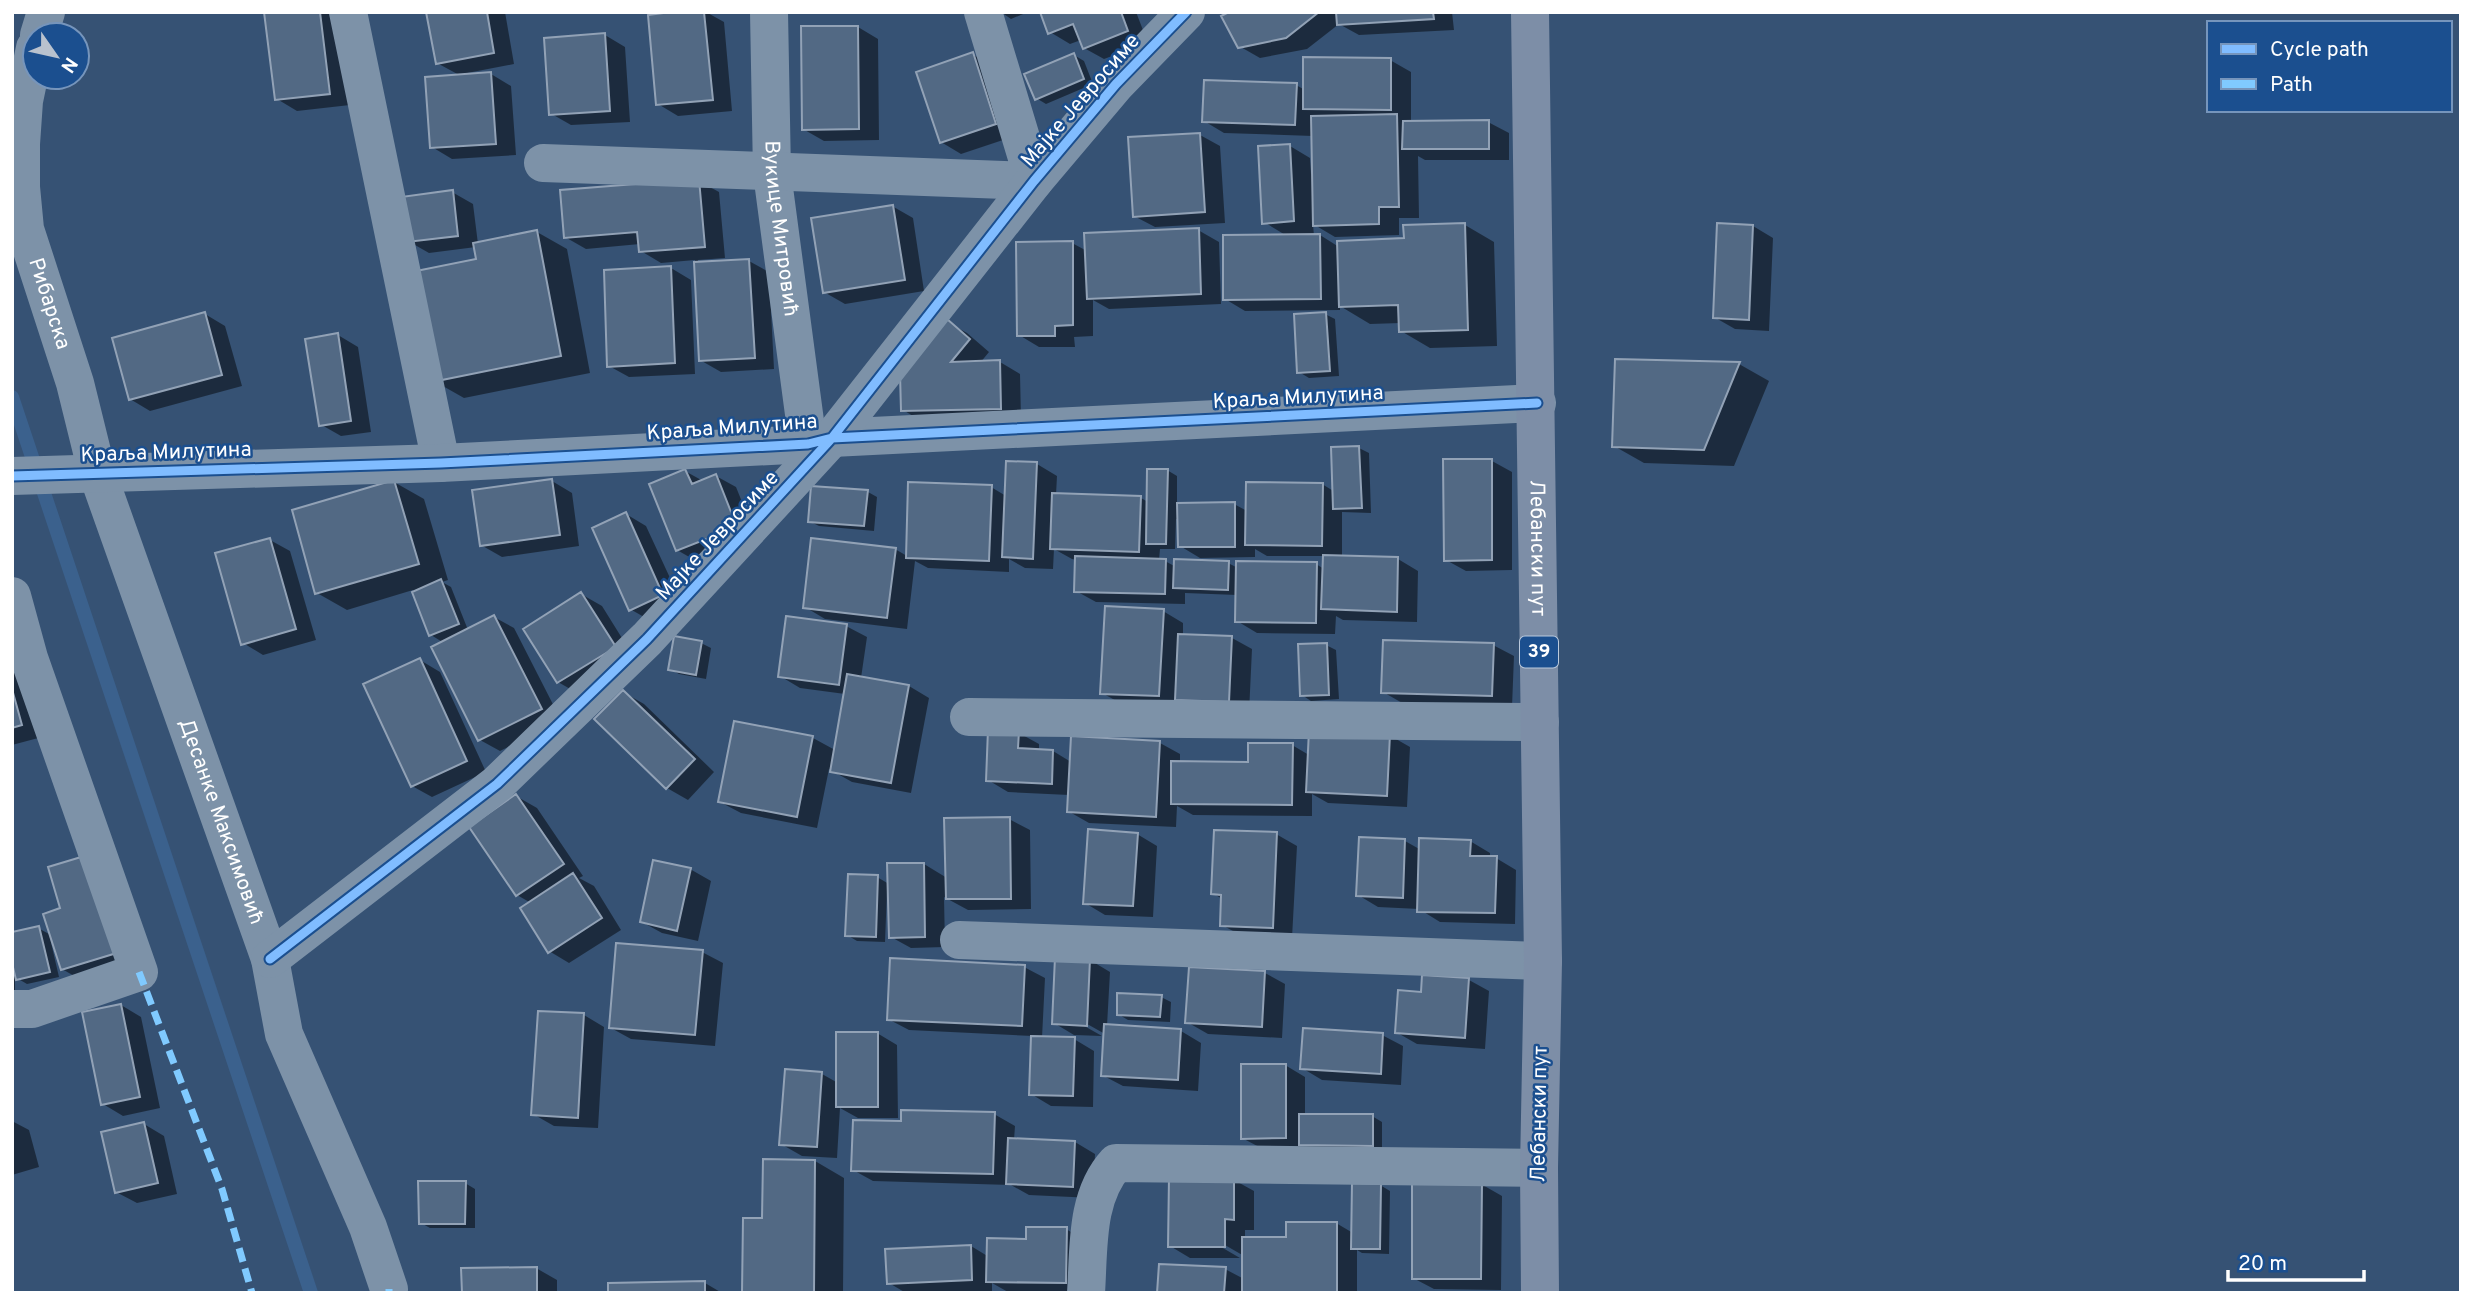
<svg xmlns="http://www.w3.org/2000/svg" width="2473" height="1305" font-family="Overpass,sans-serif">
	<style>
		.shadow { fill: #0007; fill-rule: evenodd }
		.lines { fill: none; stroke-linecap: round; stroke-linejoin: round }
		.stream { stroke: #3b618d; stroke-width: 14 }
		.building { fill: #526984; stroke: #92a2b6; stroke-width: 2 }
		.street { stroke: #7d92a8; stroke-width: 38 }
		.primary { stroke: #7d8ea7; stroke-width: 38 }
		.quiet { stroke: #80caff; stroke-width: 7; stroke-dasharray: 14 7; stroke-linecap: butt }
		.cycleway-casing { stroke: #1b4f8f; stroke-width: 13 }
		.cycleway { stroke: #80bcff; stroke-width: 9 }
		.labels { text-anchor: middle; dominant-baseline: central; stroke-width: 5; stroke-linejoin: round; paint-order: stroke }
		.shield { fill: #1b4f8f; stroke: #bbcadd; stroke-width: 2 }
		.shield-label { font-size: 19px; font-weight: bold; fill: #fff }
		.street-label { font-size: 21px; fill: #fff; stroke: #1b4f8f }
	</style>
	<rect width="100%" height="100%" fill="#365274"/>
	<path class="shadow" d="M266,12H338L350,105L297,111L277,99Z
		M428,12H505L514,64L462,74V76L491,74L511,86L516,155L452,159L432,147L461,76L437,63Z
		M688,12H706L724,22L732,111L678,116L658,104Z
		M1001,12H1028L1011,19Z
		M1042,12H1136L1148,43L1104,59L1084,48L1081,40L1070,44L1050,32Z
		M1233,12H1452L1454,30L1359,35L1339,24L1307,49L1260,58L1239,46Z
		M858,27L878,39L879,140L824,141L803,129Z
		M605,35L625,47L630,122L571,125L550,113Z
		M972,54L993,66L1015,136L961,154L941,142Z
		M1074,55L1084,61L1093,84L1046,104L1036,98Z
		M1390,60L1411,72V122H1488L1509,133V160H1425L1418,156L1419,218H1399V235L1335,237L1313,224L1314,236L1320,235L1339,247L1405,240L1465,225L1494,242L1497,346L1430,348L1401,331V323L1370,324L1340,306V310L1245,311L1225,299L1287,236L1264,222L1290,146L1310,158L1311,174H1314L1313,136L1224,133L1204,121L1296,85L1305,90Z
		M1200,135L1220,146L1225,223L1155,227L1134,216Z
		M699,181L719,192L725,258L698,260V263L749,261L769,272L774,369L721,372L700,360L695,260L661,263L641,251L640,244L586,249L565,237Z
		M452,192L473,204L478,244L537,232L567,249L590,373L464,398L434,381L478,261L476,247L429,253L408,241Z
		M892,206L913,218L924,291L845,304L824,292Z
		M1753,226L1773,238L1769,331L1735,329L1714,317Z
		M1198,230L1219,242L1221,304L1109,309L1093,300V336L1074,337L1075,347H1039L1019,335L1072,243L1087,251Z
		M671,268L691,280L695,374L629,377L609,366Z
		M205,314L225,326L242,386L150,411L130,399Z
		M1325,314L1335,319L1339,376L1309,378L1299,372Z
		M947,322L967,333L989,352L980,363L1000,362L1020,374L1021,419L923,422L903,410Z
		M338,335L358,347L371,432L341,436L320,424Z
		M1739,364L1769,381L1734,466L1644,463L1614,446Z
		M1359,448L1369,453L1371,513L1342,512V557L1398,559L1418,571L1417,622L1343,620L1336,616L1335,634L1257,633L1237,621V595L1185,593V604L1096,602L1076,591L1077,560L1072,559L1054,549L1053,569L1025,568L1009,559V572L928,568L915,561L907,629L825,619L805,607L895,549L907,556L991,487L1006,496L1037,464L1057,476L1056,495L1141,498L1148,502L1167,470L1177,476V505L1234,504L1247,511L1322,484L1335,492ZM1176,519H1179L1180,546L1200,558L1255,557V549L1267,556H1325L1324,569L1316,564L1238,568L1228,563L1176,567L1165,561L1159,560L1160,549H1175Z
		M1492,461L1512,472V570L1466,571L1446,560Z
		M685,471L703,481L716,476L736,487L757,539L698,562L677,550Z
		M552,481L572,493L579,546L502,557L481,545Z
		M394,482L424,499L448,580L442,582L451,587L468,630L494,617L514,628L561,720L500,751L480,740L444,643L431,635L413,590L347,610L317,593Z
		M868,492L877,497L874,531L819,526L809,521Z
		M626,514L646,526L683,606L651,621L630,609Z
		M270,540L290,551L316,640L263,655L243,643Z
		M581,594L602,606L635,659L579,694L558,682Z
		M1163,611L1183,623V636L1232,638L1252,649L1249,713L1122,704L1102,693Z
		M846,626L867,637L861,678L909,686L929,698L911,793L852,782L829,769L817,828L741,813L720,802L736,723L813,738L835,750L845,694L800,688L780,676Z
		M12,636L42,737L12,745Z
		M701,643L711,648L706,679L679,674L670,669Z
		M1326,645L1336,650L1339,699L1311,701L1302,695Z
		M1493,645L1514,656L1512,707L1404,704L1383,692Z
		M420,660L440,672L486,772L432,797L412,786Z
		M623,692L644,704L714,772L688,800L667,788L597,719Z
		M1019,733L1039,744V751H1053L1071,762L1073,738L1160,743L1180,754V763H1249L1292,745L1309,755L1389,735L1410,747L1407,807L1328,803L1312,794V816L1193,815L1177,806L1176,827L1089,823L1068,811L1069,795L1008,792L988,780Z
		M516,796L537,808L583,876L579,878L594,886L621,930L569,963L549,951L531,903L517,895Z
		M1009,819L1030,830L1031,909L968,910L944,897L945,947L911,948L891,937L890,891H887L885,942L857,941L847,935L877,877L889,884L924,864L947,878Z
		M1137,834L1157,846L1153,917L1105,915L1085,903Z
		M1276,834L1297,846L1292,938L1242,936L1222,925V899L1213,893Z
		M1405,841L1421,850L1470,841L1490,853V858H1496L1516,870L1515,924L1440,922L1419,909L1378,907L1358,895Z
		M690,869L711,881L698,941L662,933L642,922Z
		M45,915L140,963L83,981L62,969Z
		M38,928L49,934L59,977L27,984L15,977V997H12V934Z
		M702,952L723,963L715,1046L631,1039L611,1028Z
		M1090,960L1110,972L1107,1026L1181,1031L1201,1043L1198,1091L1123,1086L1102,1075L1105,1034L1080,1020L1079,1023L1102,1036L1074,1035L1054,1023Z
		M1024,967L1045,978L1042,1038L1074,1039L1094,1051L1093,1107L1051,1106L1031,1094L1033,1036L909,1030L888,1019Z
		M1265,973L1285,984L1282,1038L1208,1034L1187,1022Z
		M1469,980L1489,991L1485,1049L1417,1044L1396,1032L1423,993Z
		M1161,997L1171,1002L1170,1022L1128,1020L1118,1014Z
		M121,1005L141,1017L160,1108L123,1116L103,1104Z
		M539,1013L584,1015L604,1027L598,1128L554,1126L533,1114Z
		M877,1033L897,1045L898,1118H858L840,1108L837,1158L802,1156L781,1144L822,1074L838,1083Z
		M1382,1035L1403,1046L1401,1085L1322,1080L1302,1068Z
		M1285,1065L1305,1077V1116H1372L1382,1122V1150L1263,1149L1242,1138Z
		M994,1114L1015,1126L1014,1140L1075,1142L1095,1154L1093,1198L1029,1195L1011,1185L873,1181L853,1170L903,1123Z
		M12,1121L29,1130L39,1167L12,1175Z
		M144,1124L164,1136L177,1194L137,1203L116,1192Z
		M815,1161L844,1178L843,1293H744Z
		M1234,1180L1254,1191V1230H1245V1239L1288,1238L1336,1223L1353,1233L1380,1185L1390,1191L1389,1254L1362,1253L1357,1250V1292L1370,1293H1159L1225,1269L1244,1279V1256L1218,1241L1216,1244L1240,1258H1190L1170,1246Z
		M465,1183L475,1189V1228H430L421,1223Z
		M1481,1184L1502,1196L1501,1290L1434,1289L1413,1278Z
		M1066,1229L1086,1241V1293L1008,1292L992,1283V1291L906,1293L889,1283L971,1246L989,1257L1028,1241Z
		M536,1268L557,1280V1293H463Z
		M705,1283L722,1293H610Z"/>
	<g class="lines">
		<path class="stream" d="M12,397L311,1293"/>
	</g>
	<path class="building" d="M264,12H320L330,94L275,100Z
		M426,12H487L494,53L436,64Z
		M671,12H704L713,100L656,105L648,15Z
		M1040,12H1121L1128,31L1083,49L1073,24L1048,34Z
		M1229,12H1319L1286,38L1238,48L1221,16Z
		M1336,12H1433L1434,19L1337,25Z
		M801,26H858L859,129L802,130Z
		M605,33L610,111L549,115L544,38Z
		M973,52L996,124L940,143L916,72Z
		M1074,53L1084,79L1035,100L1024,74Z
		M1303,57L1391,58V110L1303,109Z
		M491,72L496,144L430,148L425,77Z
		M1204,80L1297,83L1295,125L1202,122Z
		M1397,114L1399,207H1379V224L1313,226L1311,116Z
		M1489,120V149H1402L1403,121Z
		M1200,133L1205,212L1133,217L1128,137Z
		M1290,144L1294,221L1262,224L1258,146Z
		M699,179L705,247L639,252L637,232L564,238L560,190Z
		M453,190L458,236L407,242L401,197Z
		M893,205L905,280L823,293L811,218Z
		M1465,223L1468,330L1399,332L1398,305L1339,307L1337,241L1404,238L1403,225Z
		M1717,223L1753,225L1749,320L1713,318Z
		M1199,228L1201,294L1087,299L1084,233Z
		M537,230L561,356L432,382L411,272L476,259L473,243Z
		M1320,234L1321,299L1223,300V235Z
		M1073,241V325L1055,326V336H1017L1016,242Z
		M749,259L755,358L699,361L694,262Z
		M671,266L675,363L607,367L604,270Z
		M205,312L222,375L129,400L112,338Z
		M1326,312L1330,371L1297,373L1294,314Z
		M947,319L970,339L951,362L1000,360L1001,409L901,411L900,373Z
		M338,333L351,421L319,426L305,339Z
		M1615,359L1740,362L1704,450L1612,447Z
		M1359,446L1362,508L1333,509L1331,447Z
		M1443,459H1492V560L1444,561Z
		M1006,461L1037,462L1033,559L1002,557Z
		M685,469L692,484L716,474L737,527L676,551L649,484Z
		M1147,469H1168L1166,544H1146Z
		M552,479L560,535L480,546L472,490Z
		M394,480L419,564L315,594L292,510Z
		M908,482L992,485L989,561L906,558Z
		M1246,482L1323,483L1322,546L1245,545Z
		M811,486L868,490L864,526L808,522Z
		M1052,493L1141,496L1139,552L1050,549Z
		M1235,502V547H1178L1177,503Z
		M626,512L663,595L629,611L592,528Z
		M270,538L296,629L241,645L215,553Z
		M811,538L896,548L887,618L803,608Z
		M1323,555L1398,557L1397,612L1321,609Z
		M1075,556L1166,559L1165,594L1074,592Z
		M1174,559L1229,561L1228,590L1173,588Z
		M1236,561L1317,562L1316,623L1235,622Z
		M441,579L459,624L429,636L412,592Z
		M581,592L616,647L557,683L523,629Z
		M1105,606L1164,609L1159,696L1100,694Z
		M494,615L542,709L478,741L431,647Z
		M786,616L847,624L839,685L778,677Z
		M1178,634L1232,636L1229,702L1175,700Z
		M674,636L702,641L696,675L668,670Z
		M1383,640L1494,643L1492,696L1381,693Z
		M1327,643L1329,695L1300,696L1298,644Z
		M420,658L467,761L411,787L363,684Z
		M847,674L909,685L891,783L830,772Z
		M12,689L22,725L12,728Z
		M623,690L695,759L666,789L594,719Z
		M734,721L813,736L797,817L718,802Z
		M988,729L1019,731L1018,748L1053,750L1052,784L986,781Z
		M1309,730L1390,734L1387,796L1306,792Z
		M1071,736L1160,741L1156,817L1067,812Z
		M1248,743H1293L1292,805L1171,804V761L1248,762Z
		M516,794L564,864L516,896L469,827Z
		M1010,817L1011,899H946L944,818Z
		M1088,829L1138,833L1133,906L1083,904Z
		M1214,830L1277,832L1273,928L1220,926L1221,895L1211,894Z
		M1359,837L1405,839L1403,898L1356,896Z
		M1419,838L1471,840L1470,856H1497L1495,913L1417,912Z
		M91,854L120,952L61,970L43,914L60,908L48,867Z
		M653,860L691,868L677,931L640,922Z
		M887,863H924L925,937L889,938Z
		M573,873L602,918L548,953L520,908Z
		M848,874L878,875L876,937L845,936Z
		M39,926L50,972L16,980L12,963V932Z
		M616,943L703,950L695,1035L609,1028Z
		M1055,957L1090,959L1087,1026L1052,1024Z
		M890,958L1025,965L1022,1026L887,1020Z
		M1189,967L1265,971L1262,1027L1185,1023Z
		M1422,975L1469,978L1465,1038L1395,1033L1398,990L1421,992Z
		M1117,993L1162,995L1160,1017L1117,1015Z
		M121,1004L140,1097L101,1105L82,1012Z
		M538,1011L584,1013L578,1118L531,1115Z
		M1104,1024L1181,1029L1178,1080L1101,1076Z
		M1303,1028L1383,1033L1381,1074L1300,1069Z
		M836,1032H878V1107H836Z
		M1031,1036L1075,1037L1073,1096L1029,1095Z
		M1241,1064H1286V1138L1241,1139Z
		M785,1069L822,1072L817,1147L779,1145Z
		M901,1110L995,1112L993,1174L851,1171L853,1120L901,1121Z
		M1299,1114H1373V1146L1299,1145Z
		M144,1122L158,1183L115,1193L101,1132Z
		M1008,1138L1075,1141L1073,1187L1006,1184Z
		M763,1159L815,1160L814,1293H742L743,1218H762Z
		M1169,1177L1234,1178V1220L1225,1219V1247H1168Z
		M418,1181H466L465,1224H419Z
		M1352,1183L1381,1184L1380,1249H1351Z
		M1412,1183H1482L1481,1279H1412Z
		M1286,1222H1337V1293H1242V1237H1286Z
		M1026,1227H1067L1066,1283L986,1282L987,1238L1026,1239Z
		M971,1245L972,1280L887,1284L885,1249Z
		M1159,1264L1226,1267L1224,1293H1157Z
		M537,1267V1293H462L461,1268Z
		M705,1281V1293H608V1283Z"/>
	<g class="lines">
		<g class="street">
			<path d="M348,12L441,463"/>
			<path id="s1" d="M769,12L772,173L808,444"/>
			<path d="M39,35L46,12"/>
			<path id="s2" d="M35,48L24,101L21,144V187L25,229L75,383L97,472L270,959L284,1034L368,1227L389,1289"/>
			<path d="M543,163L1034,181L983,12"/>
			<path d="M12,476L441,463L808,444L832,438L1537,403"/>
			<path d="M12,596L29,658L139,972L32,1009H12"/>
			<path d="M969,717L1540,722"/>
			<path d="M959,940L1543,961"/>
			<path d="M270,959L497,784L647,639L832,438L1034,181L1116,84L1186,12"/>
			<path d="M1086,1293C1089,1249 1085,1197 1116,1163L1539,1168"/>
		</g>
		<path class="primary" id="s3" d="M1530,12L1543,961L1539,1168L1540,1293"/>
		<path class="quiet" d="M139,972L222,1189L252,1293
			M389,1293V1289"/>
		<g class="cycleway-casing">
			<path id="cycleway" d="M12,476L441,463L808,444L832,438L1537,403
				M270,959L497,784L647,639L832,438L1034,181L1116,84L1186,12"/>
		</g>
		<use href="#cycleway" class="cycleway"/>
	</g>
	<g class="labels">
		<rect class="shield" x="1520" y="636.5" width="38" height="31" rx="5"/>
		<g class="shield-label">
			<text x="1539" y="652">39</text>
		</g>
		<g class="street-label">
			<text transform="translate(1081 101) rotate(-49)">Мајке Јевросиме</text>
			<text stroke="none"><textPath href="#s1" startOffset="217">Вукице Митровић</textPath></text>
			<text stroke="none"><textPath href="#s2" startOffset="261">Рибарска</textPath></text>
			<text transform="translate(1298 398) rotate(-3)">Краља Милутина</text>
			<text transform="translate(732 428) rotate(-4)">Краља Милутина</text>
			<text transform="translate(166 453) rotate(-2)">Краља Милутина</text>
			<text transform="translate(718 536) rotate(-47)">Мајке Јевросиме</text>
			<text stroke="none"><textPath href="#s3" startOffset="536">Лебански пут</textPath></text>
			<text stroke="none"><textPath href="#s2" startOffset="807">Десанке Максимовић</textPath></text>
			<text transform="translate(1540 1114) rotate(-89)">Лебански пут</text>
		</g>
	</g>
	<rect width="2473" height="1305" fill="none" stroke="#ffffff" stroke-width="28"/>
	<rect x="2207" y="21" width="245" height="91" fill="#1b4f8f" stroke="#7695bc" stroke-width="2"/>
	<rect x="2221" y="44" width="35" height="10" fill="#80bcff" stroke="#7695bc" stroke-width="2"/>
	<text x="2270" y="56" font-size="21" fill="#ffffff">Cycle path</text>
	<rect x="2221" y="79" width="35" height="10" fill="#80caff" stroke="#7695bc" stroke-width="2"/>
	<text x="2270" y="91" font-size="21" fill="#ffffff">Path</text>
	<g transform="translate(56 56) rotate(124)"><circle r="33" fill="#1b4f8f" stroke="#7695bc" stroke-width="2"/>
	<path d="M0-5L12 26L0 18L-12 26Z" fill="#b9c2ce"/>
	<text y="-10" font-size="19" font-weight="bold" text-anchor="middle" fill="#ffffff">N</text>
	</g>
	<path d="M2228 1270v10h136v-10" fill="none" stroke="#ffffff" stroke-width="3.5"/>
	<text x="2238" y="1270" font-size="21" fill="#ffffff" stroke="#1b4f8f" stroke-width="5" paint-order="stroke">20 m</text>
</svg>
